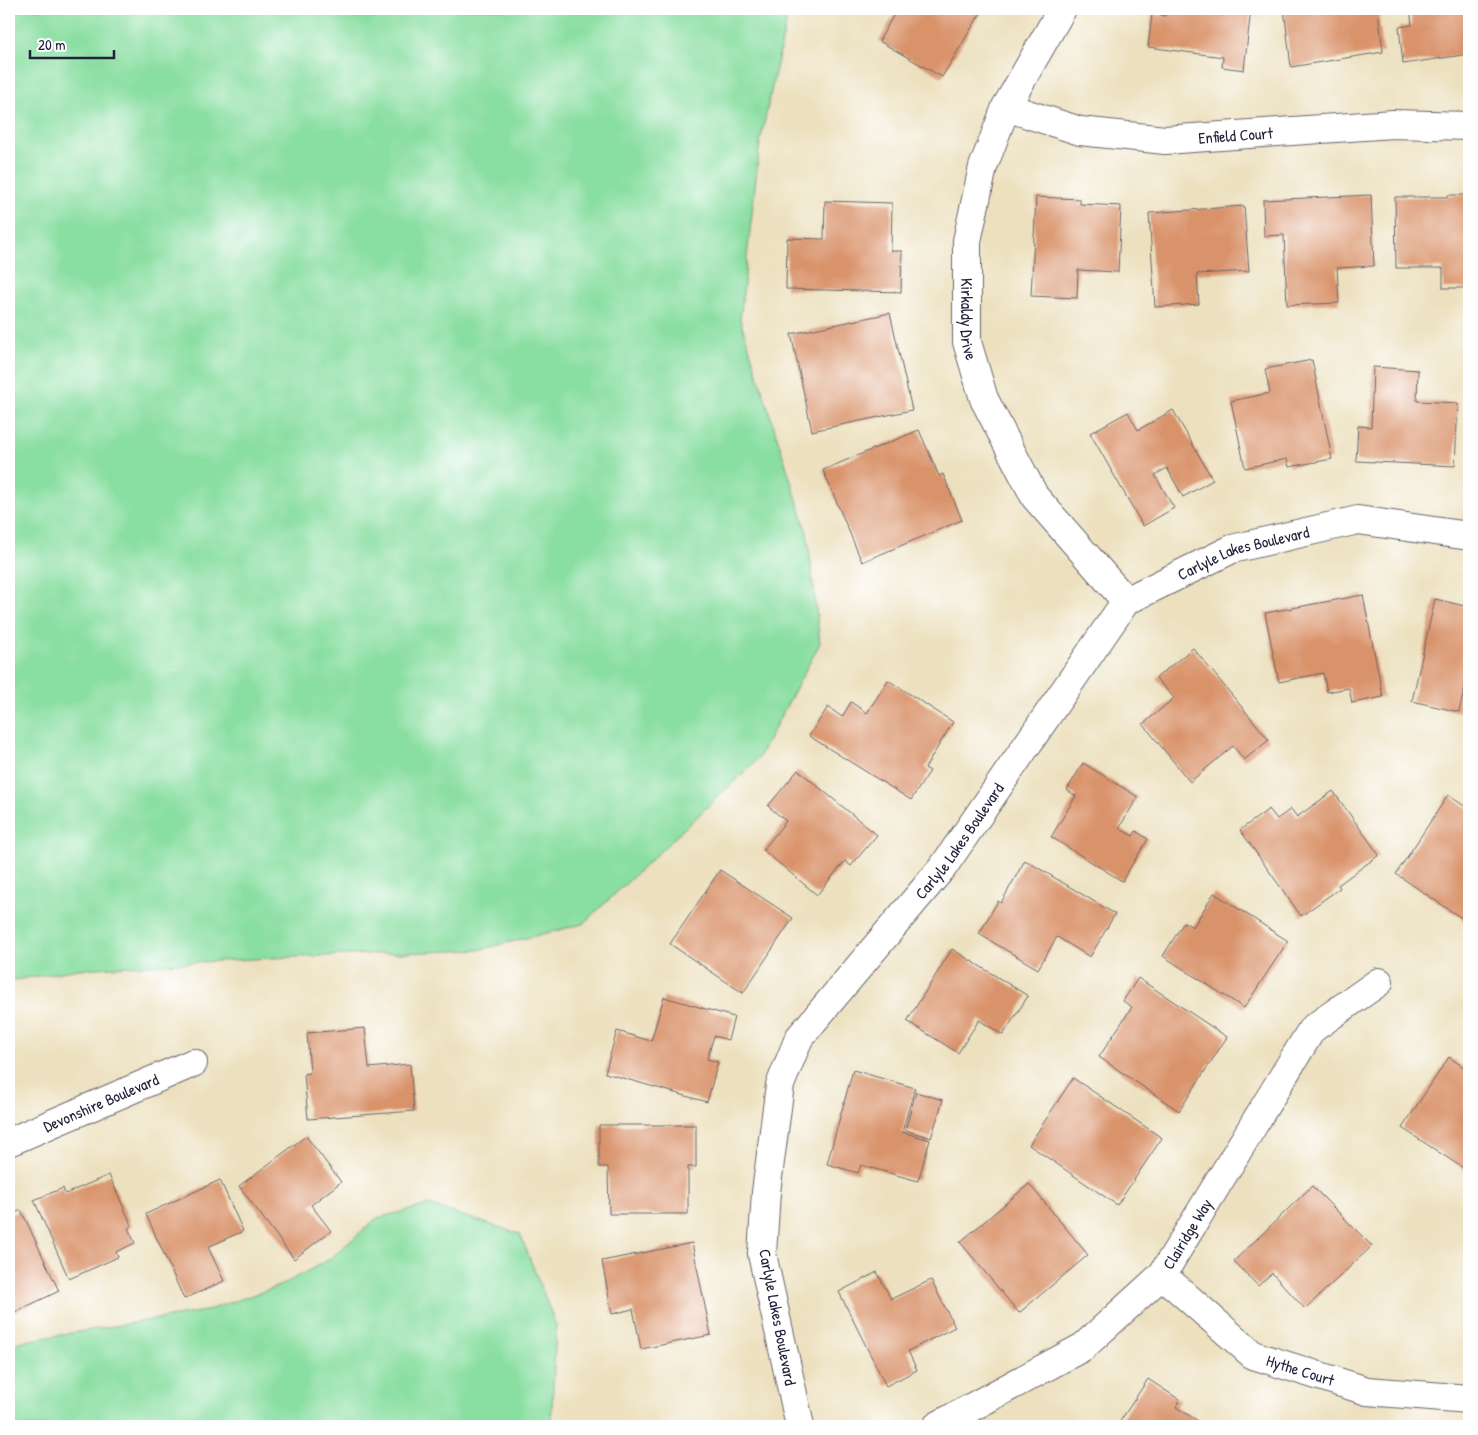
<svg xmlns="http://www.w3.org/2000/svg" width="1478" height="1435" font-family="'Patrick Hand',sans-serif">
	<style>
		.green { fill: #89dea1; stroke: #56806e }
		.building { fill: #d9936a }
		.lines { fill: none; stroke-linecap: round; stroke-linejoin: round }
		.minor-casing { stroke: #696469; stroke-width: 30 }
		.minor { stroke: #fff; stroke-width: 28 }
		.labels { text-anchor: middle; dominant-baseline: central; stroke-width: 4; stroke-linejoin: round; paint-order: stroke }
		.street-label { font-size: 16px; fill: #22223b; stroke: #fff }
	</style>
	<rect width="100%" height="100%" fill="#fff"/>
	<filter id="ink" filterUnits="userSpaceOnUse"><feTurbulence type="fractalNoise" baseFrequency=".02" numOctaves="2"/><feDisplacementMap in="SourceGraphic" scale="10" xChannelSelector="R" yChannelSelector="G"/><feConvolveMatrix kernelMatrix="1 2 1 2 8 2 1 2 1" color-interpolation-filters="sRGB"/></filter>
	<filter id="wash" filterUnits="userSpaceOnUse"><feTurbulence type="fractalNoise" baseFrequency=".0096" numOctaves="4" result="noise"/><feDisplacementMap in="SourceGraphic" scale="20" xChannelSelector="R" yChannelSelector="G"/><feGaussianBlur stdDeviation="1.12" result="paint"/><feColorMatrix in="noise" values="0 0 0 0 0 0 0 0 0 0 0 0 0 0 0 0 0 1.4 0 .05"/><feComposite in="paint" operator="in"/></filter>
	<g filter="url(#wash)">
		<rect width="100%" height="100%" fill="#ece0be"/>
		<path class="green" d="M9,9H789L760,142L740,319L807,532L820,643L758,759L583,924L478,950L271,958L79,969L9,981Z
			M429,1205L520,1234L556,1325L551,1426H9V1352L18,1342L205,1311L282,1285L331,1258L377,1218Z"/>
		<g id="blocks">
			<path class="building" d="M897,9H983L942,77L879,41Z
				M1166,9H1251L1244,70L1222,67L1223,57L1148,47L1152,14L1165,16Z
				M1284,9H1378L1383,52L1291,67Z
				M1410,9H1469V54L1403,64L1399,27L1412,25Z
				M1371,195L1374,266L1337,268L1339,303L1287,305L1284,235L1264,236L1263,200Z
				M1448,195H1469V288H1443V268H1396L1395,197H1448Z
				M1036,197L1080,199V204L1121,206L1118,272L1078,270L1077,298L1031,296Z
				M825,201L892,203L891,251H902L901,292L786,289L787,238L824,239Z
				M1244,206L1249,271L1197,274L1199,304L1155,307L1149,213Z
				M890,313L912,410L812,431L791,334Z
				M1312,360L1332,459L1289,467L1287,459L1245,468L1231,401L1270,393L1265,369Z
				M1373,367L1418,370L1417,401L1458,403L1455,466L1356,461L1358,426L1371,427Z
				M1173,410L1213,480L1183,497L1167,468L1155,475L1174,508L1143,526L1090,433L1128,412L1138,430Z
				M919,430L939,476L943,474L962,520L862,562L823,470Z
				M1363,595L1383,697L1352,703L1349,688L1327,692L1323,673L1279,682L1265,613Z
				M1435,599L1469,607V683L1466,682L1459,712L1412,701Z
				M1193,648L1269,740L1244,760L1233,746L1190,782L1143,724L1174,698L1156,678Z
				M888,680L953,722L925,768L930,771L911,800L809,736L828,707L842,717L851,702L867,713Z
				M1083,763L1138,797L1119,828L1133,836L1136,831L1148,839L1122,881L1051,837L1076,796L1067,790Z
				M798,770L877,835L851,866L845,861L817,895L763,850L786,821L768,806Z
				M1333,791L1379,855L1338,885L1340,888L1301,916L1240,830L1269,809L1277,819L1291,809L1297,817Z
				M1448,795L1469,809V923L1396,874Z
				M1025,860L1115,914L1090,957L1057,937L1038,969L979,934L998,901L1001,903Z
				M720,870L793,918L743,993L670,944Z
				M1214,893L1288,941L1244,1008L1163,956L1184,922L1193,927Z
				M952,949L1028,996L1003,1035L979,1020L958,1053L907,1021Z
				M1138,978L1227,1037L1179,1111L1099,1057L1132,1007L1123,1001Z
				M664,997L734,1017L728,1040L714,1036L707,1059L718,1062L707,1102L605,1073L617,1031L651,1041Z
				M365,1028L369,1068L410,1064L414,1111L308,1119L304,1074L310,1073L307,1033Z
				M1449,1057L1469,1071V1172L1402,1128Z
				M853,1070L915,1088L902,1132L930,1140L918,1181L861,1165L858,1173L827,1164Z
				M1073,1078L1162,1138L1117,1205L1029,1145Z
				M916,1092L943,1100L931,1138L905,1130Z
				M599,1125H696V1167H688V1214H609L608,1167H599Z
				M306,1136L341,1182L311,1205L331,1231L294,1259L239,1186Z
				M109,1175L132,1226L128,1228L135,1243L116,1252L118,1257L69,1279L34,1200L63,1188L65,1194Z
				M220,1180L243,1231L208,1247L224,1281L184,1299L146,1214Z
				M1029,1184L1088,1255L1019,1313L960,1242Z
				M1312,1186L1372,1246L1305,1309L1272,1273L1258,1286L1234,1261Z
				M21,1210L59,1291L9,1315V1216Z
				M692,1243L711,1335L641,1349L633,1309L612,1314L602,1261Z
				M877,1272L891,1299L931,1280L955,1327L908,1351L917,1370L886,1386L839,1292Z
				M1148,1379L1180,1400L1176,1407L1206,1426H1117Z"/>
		</g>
	</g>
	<g filter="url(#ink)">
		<use href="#blocks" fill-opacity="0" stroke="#696469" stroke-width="1"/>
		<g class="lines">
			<g class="minor-casing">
				<g id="minor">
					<path id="s1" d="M1062,9L1006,107L983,167L967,241V342L984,399L1035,497L1126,601"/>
					<path id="s2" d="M1006,107L1080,131L1165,140L1393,124L1469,126"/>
					<path id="s3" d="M9,1142L193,1063"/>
					<path id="s4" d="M1162,1275L1253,1355L1367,1391L1469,1399"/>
					<path id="s5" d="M800,1426L762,1254L766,1192L780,1085L799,1038L943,867L1126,601L1232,549L1358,520L1469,536"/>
					<path id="s6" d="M937,1426L1083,1347L1162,1275L1312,1029L1379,982"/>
				</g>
			</g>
			<use href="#minor" class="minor"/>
		</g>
	</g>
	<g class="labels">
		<g class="street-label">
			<text stroke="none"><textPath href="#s2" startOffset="234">Enfield Court</textPath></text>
			<text stroke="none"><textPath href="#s1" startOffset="331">Kirkaldy Drive</textPath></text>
			<text stroke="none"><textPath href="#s5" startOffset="1071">Carlyle Lakes Boulevard</textPath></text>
			<text stroke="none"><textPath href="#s5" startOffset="651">Carlyle Lakes Boulevard</textPath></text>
			<text stroke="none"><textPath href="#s3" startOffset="100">Devonshire Boulevard</textPath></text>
			<text stroke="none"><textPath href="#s6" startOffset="321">Clairidge Way</textPath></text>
			<text transform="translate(778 1317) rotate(79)">Carlyle Lakes Boulevard</text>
			<text stroke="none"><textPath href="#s4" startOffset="171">Hythe Court</textPath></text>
		</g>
	</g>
	<rect width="1478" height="1435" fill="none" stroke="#fff" stroke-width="30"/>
	<path d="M30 50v8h84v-8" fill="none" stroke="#22223b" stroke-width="2.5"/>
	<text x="38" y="50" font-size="15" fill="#22223b" stroke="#ffffff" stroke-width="4" paint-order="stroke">20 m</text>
</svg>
